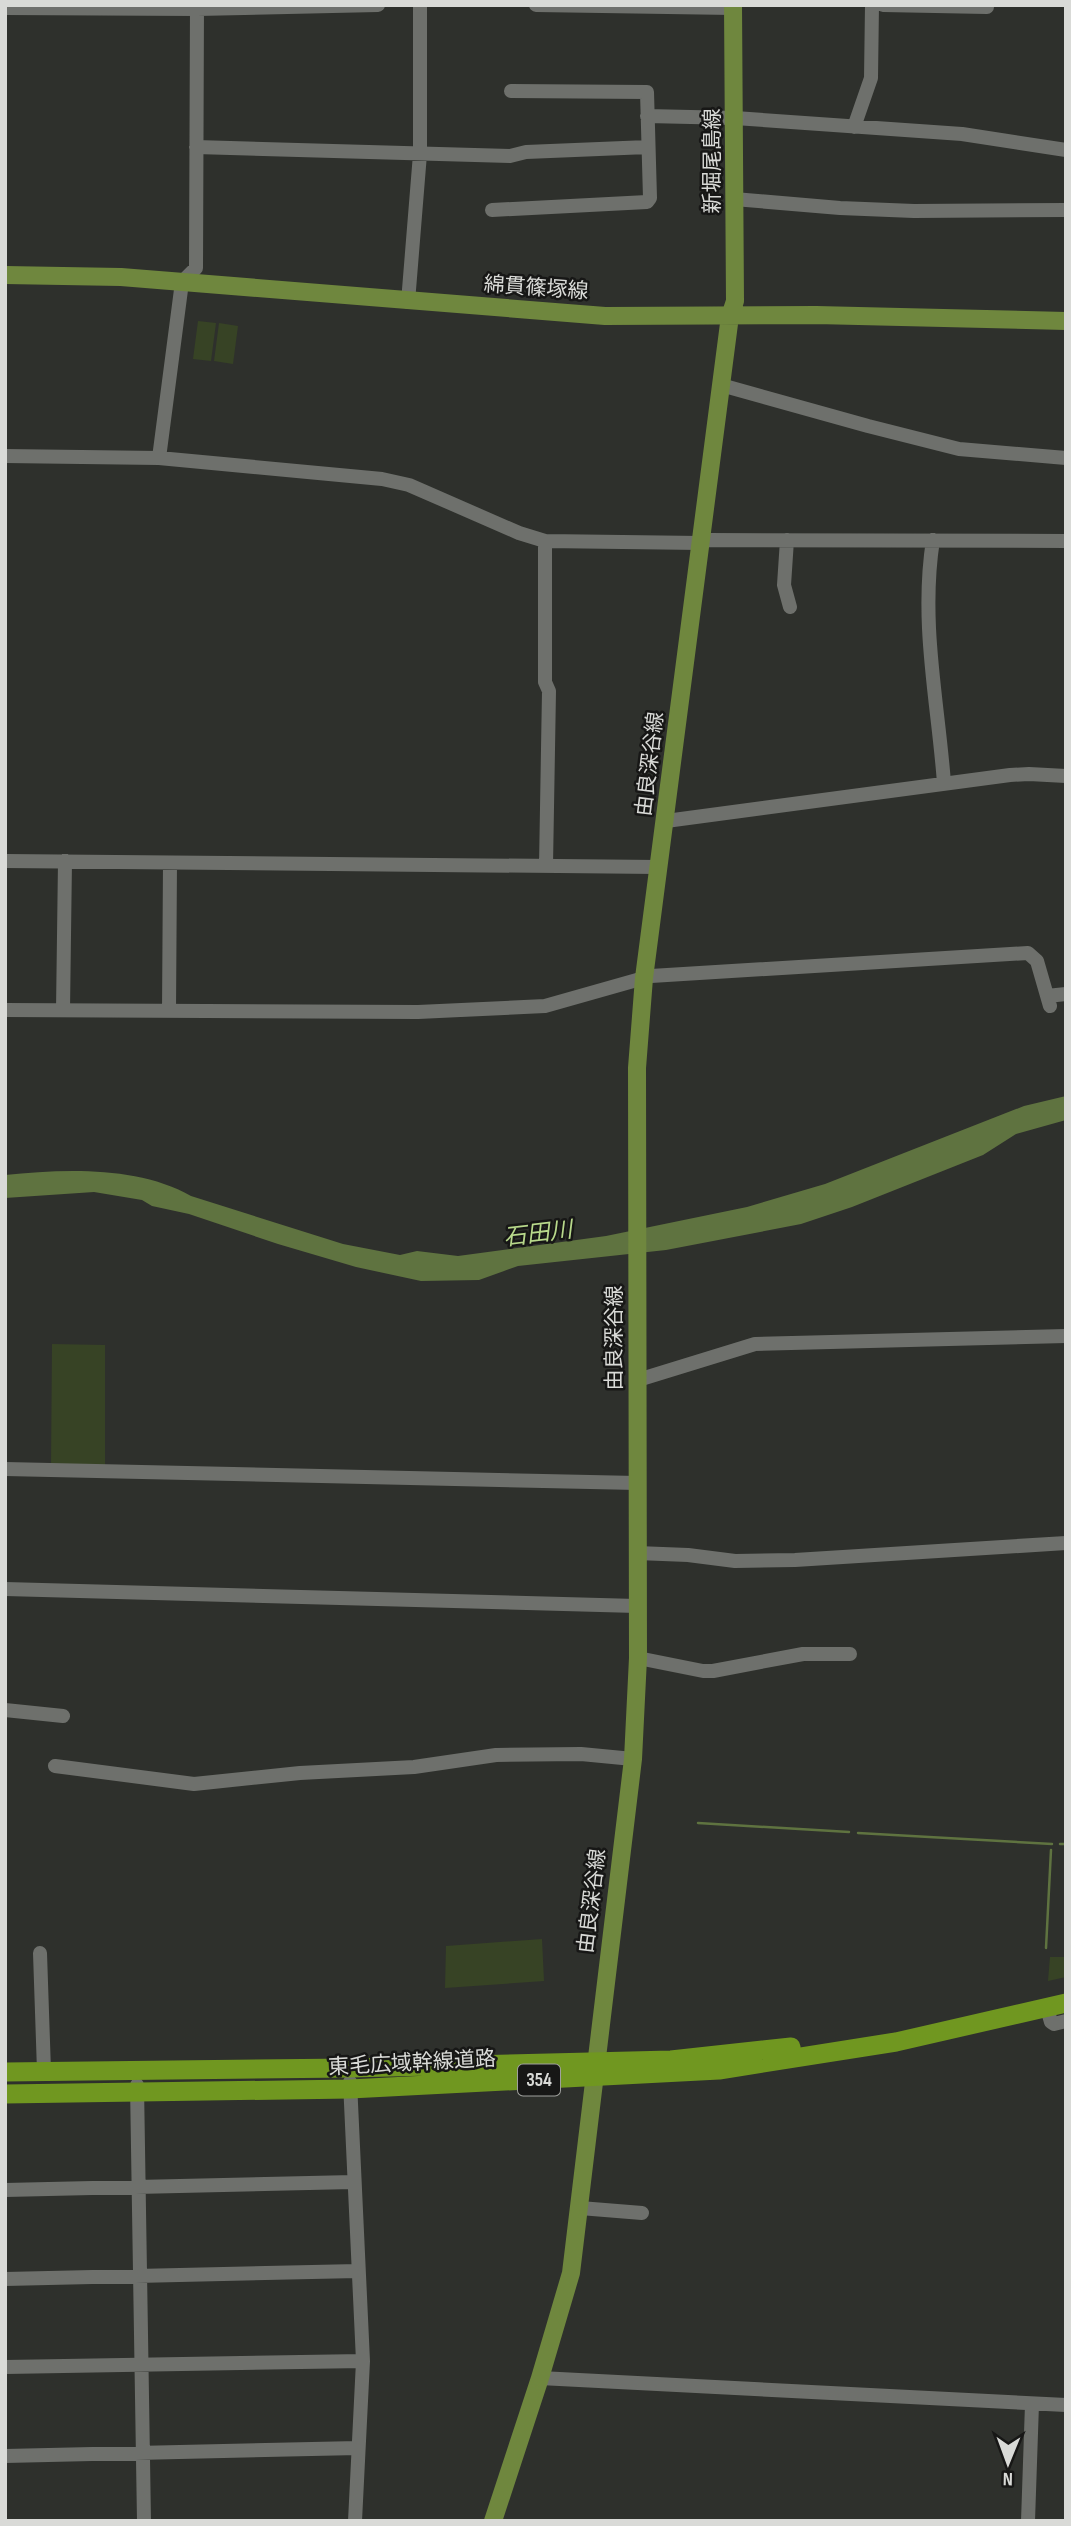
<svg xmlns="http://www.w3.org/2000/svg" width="1071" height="2526" font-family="'Sofia Sans Condensed','Noto Sans JP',sans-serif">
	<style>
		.green { fill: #374325 }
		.water { fill: #5f7340 }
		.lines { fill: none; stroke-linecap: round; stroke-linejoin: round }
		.stream { stroke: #5f7340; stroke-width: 2.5 }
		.minor { stroke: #6e706c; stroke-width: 14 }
		.major { stroke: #6f873e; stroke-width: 18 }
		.highway { stroke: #709720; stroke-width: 19 }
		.labels { text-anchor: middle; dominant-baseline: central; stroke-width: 5; stroke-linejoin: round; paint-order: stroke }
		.shield { fill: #171716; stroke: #9fa09d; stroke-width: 2 }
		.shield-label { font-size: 19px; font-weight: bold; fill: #d9dad7 }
		.street-label { font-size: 21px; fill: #d9dad7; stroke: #171716 }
		.water-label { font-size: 23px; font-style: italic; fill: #b8d98b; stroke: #171716 }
	</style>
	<rect width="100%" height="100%" fill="#2e302c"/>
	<path class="green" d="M198,321L216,323L211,361L193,359Z
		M219,323L238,326L233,364L214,361Z
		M52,1344L105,1345V1466H51Z
		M542,1939L544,1981L445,1988L446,1946Z
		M1050,1957H1066V1977L1048,1981Z"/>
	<path class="water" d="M1066,1096V1120L1016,1134L983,1155L852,1207L801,1224L666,1250L518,1266L479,1280L421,1281L356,1267L278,1244L189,1214L152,1206L142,1200L94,1192L5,1198V1175C65,1169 138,1166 191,1196L343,1244L400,1255L417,1251L458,1256L606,1236L747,1207L825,1184L1024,1106Z"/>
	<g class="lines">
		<path class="stream" d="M698,1823L849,1832
			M858,1833L1052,1844
			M1060,1844H1066
			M1046,1948L1051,1850"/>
		<path class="minor" d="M536,5L733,8
			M883,5L987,7V5
			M5,8L197,9L378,5
			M647,116L735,118L962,134L1066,150
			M854,127L871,78L872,5
			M196,147L510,156L526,152L648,147
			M734,199L840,208L914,211L1066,210
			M492,210L647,202L650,198L647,92L511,91
			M408,302L420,154V5
			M721,385L868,426L959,449L1066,458
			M5,456L159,458L382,479L409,485L519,533L545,541L700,543L708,540L1066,541
			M159,458L182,282L196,268L197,5
			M787,540L784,585L790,607
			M933,540C920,623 938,702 944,783
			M545,541V682L549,691L546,866
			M666,821L1010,775L1029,774L1066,776
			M5,861L658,867
			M1047,996L1066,994
			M5,1010L418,1012L545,1006L651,976L1028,953L1037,961L1050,1006
			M63,1010L65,861
			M169,1011L170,863
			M638,1380L755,1344L1066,1336
			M5,1469L637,1483
			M637,1553L688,1555L735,1561L795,1560L1066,1543
			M5,1589L637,1606
			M638,1658L703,1671H713L803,1654H850
			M5,1710L63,1716
			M55,1766L194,1784L300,1773L414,1767L496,1755L581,1754L633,1759
			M40,1953L44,2071
			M1047,2008L1051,2022L1054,2024L1066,2021
			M350,2082L363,2361L355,2521
			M137,2085L144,2521
			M5,2190L353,2182
			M580,2208L642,2213
			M5,2279L358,2271
			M5,2367L363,2361
			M540,2378L1066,2405
			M5,2456L358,2448
			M1028,2521L1032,2404"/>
		<path class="major" d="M5,275L121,277L605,316L816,315L1066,321
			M493,2521L540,2378L571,2273L633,1759L638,1658L637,1068L644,978L730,316L735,301L733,5"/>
		<path class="highway" d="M5,2072L350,2068L671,2060L791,2047
			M5,2094L350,2089L719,2070L896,2042L1066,2003"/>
	</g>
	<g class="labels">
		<rect class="shield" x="518" y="2064.5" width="42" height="31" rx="5"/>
		<g class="shield-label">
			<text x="539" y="2080">354</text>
		</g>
		<g class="street-label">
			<text transform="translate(712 161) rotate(-90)">新堀尾島線</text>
			<text transform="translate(536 288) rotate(4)">綿貫篠塚線</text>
			<text transform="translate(650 764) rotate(-83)">由良深谷線</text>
			<text transform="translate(614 1338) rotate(-90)">由良深谷線</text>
			<text transform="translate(592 1901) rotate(-83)">由良深谷線</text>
			<text transform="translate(412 2063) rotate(-3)">東毛広域幹線道路</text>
		</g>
		<g class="water-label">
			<text transform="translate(538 1234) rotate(-7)">石田川</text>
		</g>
	</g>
	<rect width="1071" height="2526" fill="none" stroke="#d9dad7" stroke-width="14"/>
	<g transform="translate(1008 2463) rotate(181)" stroke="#171716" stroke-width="5" paint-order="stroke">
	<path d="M0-5L12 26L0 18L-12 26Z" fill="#d9dad7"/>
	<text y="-10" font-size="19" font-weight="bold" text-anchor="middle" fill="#d9dad7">N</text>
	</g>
</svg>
